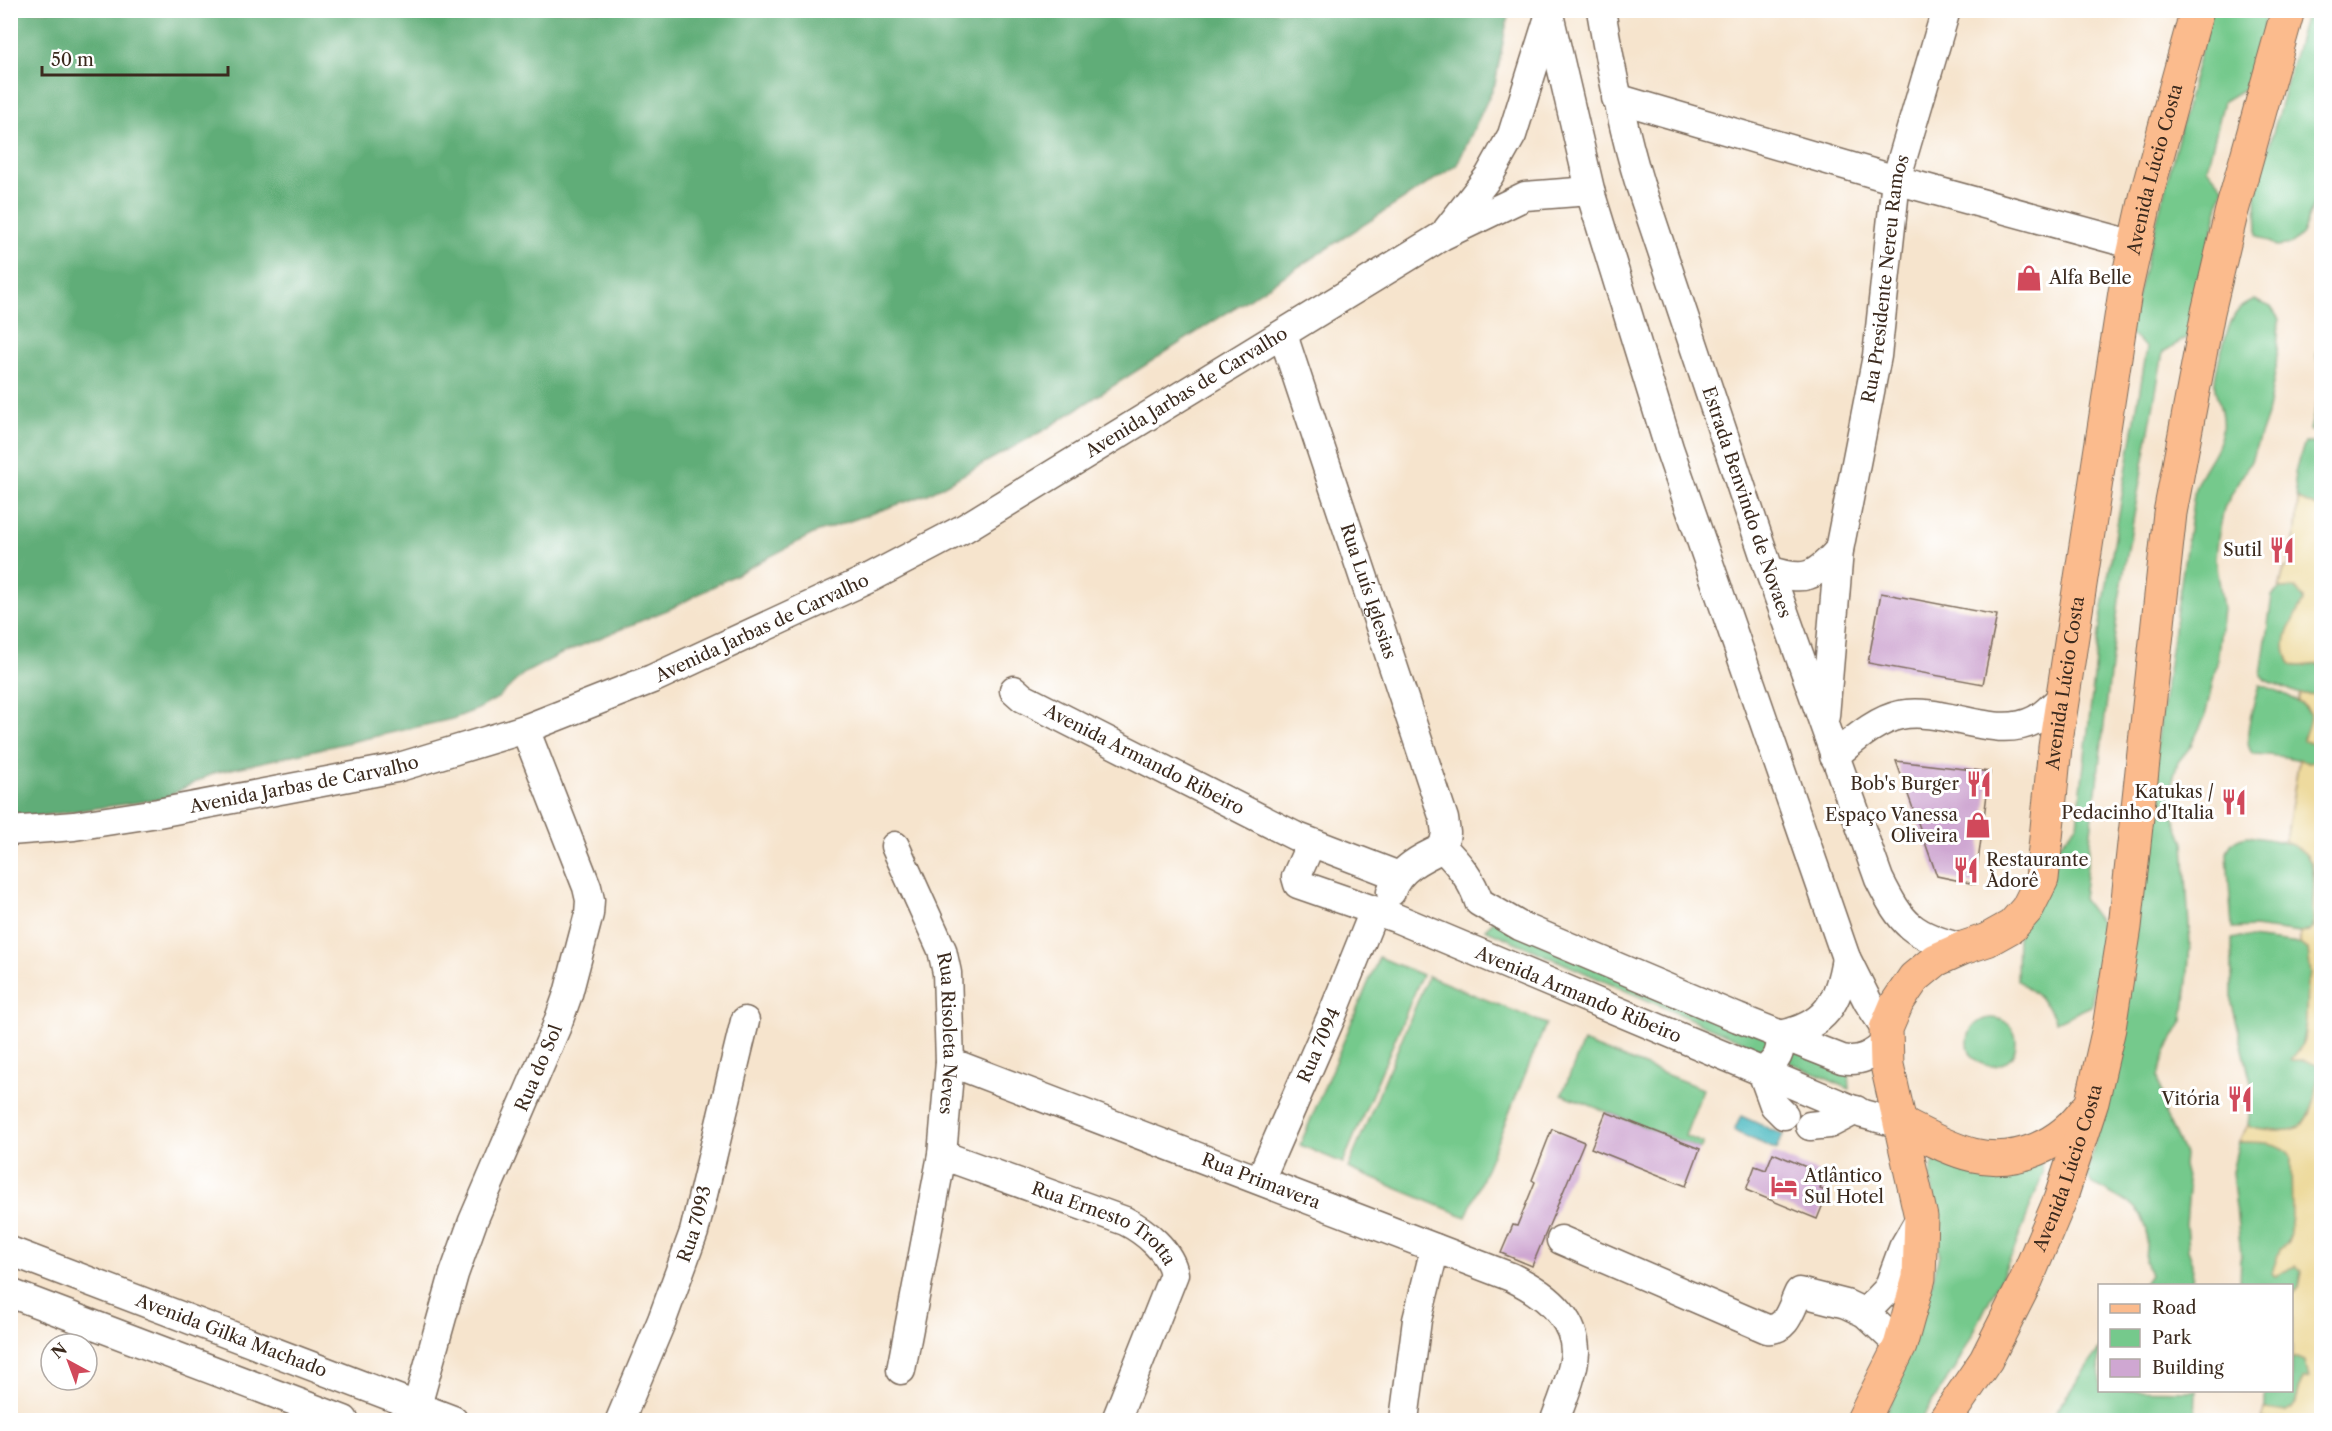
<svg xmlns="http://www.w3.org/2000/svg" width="2332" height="1431" font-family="'Libre Caslon Text',serif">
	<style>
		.green { fill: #75c98c; stroke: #587a55; stroke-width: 1.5 }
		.forest { fill: #60ad78; stroke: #4e6c4b; stroke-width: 1.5 }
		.sand { fill: #eeda9e; stroke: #94825e; stroke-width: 1.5 }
		.water { fill: #4bbac1; stroke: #437270; stroke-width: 1.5 }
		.building { fill: #cfa7d2 }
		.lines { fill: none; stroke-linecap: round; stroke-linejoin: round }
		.minor-casing { stroke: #7c6b5b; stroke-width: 31 }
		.major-casing { stroke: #7c6b5b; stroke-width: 35 }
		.minor { stroke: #fff; stroke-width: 28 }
		.major { stroke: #fbbb8d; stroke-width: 33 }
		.labels { text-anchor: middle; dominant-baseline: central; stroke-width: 6; stroke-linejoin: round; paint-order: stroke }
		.street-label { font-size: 18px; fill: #3b2a1e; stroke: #fff }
		.poi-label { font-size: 18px; fill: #3b2a1e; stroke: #fff; text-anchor: end }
	</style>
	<rect width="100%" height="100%" fill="#fff"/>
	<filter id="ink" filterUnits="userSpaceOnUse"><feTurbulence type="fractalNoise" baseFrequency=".0167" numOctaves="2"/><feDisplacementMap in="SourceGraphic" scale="12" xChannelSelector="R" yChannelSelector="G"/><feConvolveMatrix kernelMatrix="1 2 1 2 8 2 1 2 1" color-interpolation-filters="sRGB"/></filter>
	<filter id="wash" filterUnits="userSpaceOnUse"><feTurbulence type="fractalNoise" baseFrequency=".008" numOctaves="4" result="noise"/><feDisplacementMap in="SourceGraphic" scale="24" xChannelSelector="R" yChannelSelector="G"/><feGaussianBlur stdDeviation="1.35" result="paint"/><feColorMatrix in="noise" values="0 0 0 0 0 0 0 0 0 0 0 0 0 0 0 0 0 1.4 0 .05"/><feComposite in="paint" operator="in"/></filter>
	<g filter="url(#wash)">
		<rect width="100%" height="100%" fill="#f6e4cd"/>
		<path class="green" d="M2211,11H2264V35L2249,86L2224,101L2207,168L2223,187L2188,337L2163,352L2119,600L2083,899L2104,927L2091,1006L2056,1022C2049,1004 2032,991 2017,980L2018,932L2054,851L2077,825L2100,625L2147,348L2128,332Z
			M2307,11H2321V185L2302,234L2292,244L2276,246L2257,235L2256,193Z
			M2255,300L2271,307L2279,319L2276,368L2267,415L2251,461L2224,508L2218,538L2216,558L2223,609L2217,663L2205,717L2190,747L2178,762L2172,783L2170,808L2184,843L2190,944L2188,972L2183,1021L2166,1051L2158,1077L2164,1112L2184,1154L2183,1166L2189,1189L2186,1224L2188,1249L2193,1263L2192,1285H2143L2150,1275L2145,1261L2147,1230L2141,1215L2132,1205L2093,1184L2088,1176V1171L2104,1103L2195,488C2202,467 2219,452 2222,430C2224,415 2218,402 2215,389C2213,376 2228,323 2236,313C2240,307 2248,303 2255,300Z
			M2320,344H2322L2321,436L2310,430C2314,412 2322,391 2320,372C2319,361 2313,354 2320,344Z
			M2305,443H2312L2321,449V509L2298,499C2291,475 2296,466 2305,443Z
			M2296,588L2301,593L2303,602C2292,622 2277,643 2291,665C2301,668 2311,663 2321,665V695L2300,694L2265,680L2261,675L2272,596L2279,589Z
			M2259,685C2270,687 2280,692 2290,697C2311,709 2316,715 2303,738C2307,740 2313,741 2316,743C2327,750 2319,762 2309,763C2304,764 2301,760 2296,759C2282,756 2267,755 2253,754C2240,742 2255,701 2259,685Z
			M2248,836C2295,844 2318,842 2313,898C2313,908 2315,921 2312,930L2300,933L2254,927L2232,928L2227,853C2230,842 2238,837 2248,836Z
			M1496,919L1849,1070L1850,1089L1485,929Z
			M2241,937L2300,944L2308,950L2311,974L2307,984L2306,1022L2301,1047L2291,1060H2304L2316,1064C2323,1078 2313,1126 2293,1130C2281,1132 2264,1128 2251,1128L2248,1125L2252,1086L2232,1004V939Z
			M1379,957L1422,975L1343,1163L1300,1145Z
			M1428,976L1546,1024L1466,1217L1348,1168Z
			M1968 1042a24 24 0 1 1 48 0a24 24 0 1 1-48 0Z
			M1583,1042L1703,1089L1685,1136L1703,1143L1700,1149L1562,1094Z
			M2239,1142C2255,1142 2282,1140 2291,1156L2292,1216L2289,1239L2279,1253L2272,1273L2275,1276L2295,1266L2301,1270L2299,1288L2292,1296V1286L2240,1285L2241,1254L2232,1172Z
			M1934,1161L2005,1168L2041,1163L2043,1173L2013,1253L1956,1367L1920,1420H1884L1928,1299L1939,1255L1937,1222L1930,1174Z
			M2099,1349L2100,1390L2196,1391L2195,1420H2050Z
			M2292,1358H2298L2305,1361L2309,1378L2302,1379C2296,1404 2295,1418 2265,1409V1391L2292,1390Z"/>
		<path class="forest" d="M10,11H1509L1495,84L1457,165L1046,429L928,494L815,533L674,607L559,655L523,674L498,698L478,709L452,719L214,773L162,799L11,820Z"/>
		<path class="sand" d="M2298,499L2322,509L2321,665C2310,663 2301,668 2291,665C2277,642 2291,624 2303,602V598L2296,588L2279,589L2284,569L2289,566L2296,531Z
			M2300,694L2322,695L2321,1420H2262L2265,1409L2285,1412L2293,1407L2296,1402L2302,1379L2309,1378L2305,1361L2298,1358H2292V1296L2299,1288L2302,1272L2295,1266L2275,1276L2272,1273L2280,1249L2287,1243L2289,1239L2292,1216L2291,1156C2282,1140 2255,1142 2239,1142L2248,1125L2251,1128C2264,1128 2282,1133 2294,1129C2315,1124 2319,1082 2317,1065L2304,1060H2291L2301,1047L2304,1039L2306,1022L2307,984L2311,974L2308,950L2300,944V933L2309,932L2314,928C2314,921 2312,915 2313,908C2314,876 2321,854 2284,842L2287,834L2299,759C2311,768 2328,757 2316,743L2303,741C2306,726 2319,712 2298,702Z"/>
		<path class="water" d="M1741,1116L1783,1135L1777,1150L1734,1131Z"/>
		<g id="blocks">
			<path class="building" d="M1881,593L1997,615L1983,684L1868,663Z
				M1896,761L1990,772L1975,884L1937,876Z
				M1606,1112L1700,1149L1686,1186L1591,1148Z
				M1552,1129L1584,1142L1532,1266L1501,1253L1513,1225L1517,1226L1535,1182L1532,1180Z
				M1773,1153L1825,1175L1820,1189L1828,1192L1817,1219L1746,1190L1755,1166L1766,1170Z"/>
		</g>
	</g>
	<g filter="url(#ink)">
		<use href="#blocks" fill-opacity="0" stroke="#7c6b5b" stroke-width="1.5"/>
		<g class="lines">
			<g class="minor-casing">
				<g id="minor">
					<path d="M1548,10L1592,198L1669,448L1846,958L1868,1002L1886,1029"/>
					<path id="s1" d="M1601,10C1611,70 1622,127 1640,185L1769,570L1879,879C1902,925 1912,936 1963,948"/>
					<path d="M1616,98L1896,180L2135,245"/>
					<path d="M1447,230L1489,176L1512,135L1548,20"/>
					<path id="s2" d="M1283,335L1444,819L1446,833L1443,848"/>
					<path d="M1769,570C1805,582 1814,578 1839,550"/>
					<path id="s3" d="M1014,690L1023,698L1295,836L1399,876"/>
					<path id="s4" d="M1825,716L1839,550L1877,356L1896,180L1946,10"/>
					<path d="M1834,756C1853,741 1876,720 1900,715C1943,706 1995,741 2035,720C2045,715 2054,704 2063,697"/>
					<path id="s5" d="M10,831L74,826L158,813L396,768L525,729L652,679L870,578L965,528L1442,236L1525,196L1590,191"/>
					<path id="s6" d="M1311,843L1296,877L1298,884L1396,918L1863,1114L1901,1124"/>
					<path id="s7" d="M895,846L942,950L947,973L950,1062L942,1155L901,1370"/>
					<path d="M1443,848C1459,864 1472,880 1479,902L1520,926L1738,1018L1842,1059C1860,1063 1872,1055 1885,1044"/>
					<path d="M1391,892C1398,869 1423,857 1443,848"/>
					<path id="s8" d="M950,1062L1511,1277C1540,1291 1575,1315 1575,1352C1574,1373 1562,1401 1555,1420"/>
					<path d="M1784,1115L1774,1105L1762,1072C1777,1061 1782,1053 1780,1035C1826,1026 1839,1002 1846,958"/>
					<path d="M1810,1126L1829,1124L1856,1110"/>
					<path id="s9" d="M942,1155L1125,1221C1145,1231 1170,1251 1174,1274L1116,1420"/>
					<path id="s10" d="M1260,1180L1333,1013L1374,911"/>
					<path d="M1561,1240L1767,1329C1787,1331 1791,1308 1799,1292L1846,1304L1865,1313L1900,1346"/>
					<path id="s11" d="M10,1251L453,1420"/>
					<path d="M10,1293L344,1420"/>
					<path d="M1865,1313L1888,1289L1903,1248L1921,1217"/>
					<path id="s12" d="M417,1406L454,1274L473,1221L556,1028L568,994L589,914L590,900L587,887L525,729"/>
					<path id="s13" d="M620,1420L662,1320L694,1232L745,1021"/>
					<path d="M1404,1420L1417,1320L1435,1248"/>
				</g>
			</g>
			<g class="major-casing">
				<g id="major">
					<path d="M1901,1124C1924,1135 1948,1149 1973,1155C2017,1165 2061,1145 2086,1110"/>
					<path id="s14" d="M1863,1420L1900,1346L1919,1278L1921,1217L1887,1065L1886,1029L1897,1003L1914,978L1936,960L1963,948L1987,940L2012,926L2027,909L2042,879L2055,747L2125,292L2147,193L2197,10"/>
					<path id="s15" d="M1945,1420L1986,1360L2025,1283L2060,1200L2092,1102L2109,1028L2125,927L2170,513L2208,312L2231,214L2288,10"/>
				</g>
			</g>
			<use href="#minor" class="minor"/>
			<use href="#major" class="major"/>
		</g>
	</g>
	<defs>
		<g id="shop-bare" transform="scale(2.07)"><path d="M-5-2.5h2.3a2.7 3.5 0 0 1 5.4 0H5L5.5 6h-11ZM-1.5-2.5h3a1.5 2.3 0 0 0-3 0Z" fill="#d1495b" stroke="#fff" stroke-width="2.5" paint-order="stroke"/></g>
		<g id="restaurant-bare" transform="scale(2.07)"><path d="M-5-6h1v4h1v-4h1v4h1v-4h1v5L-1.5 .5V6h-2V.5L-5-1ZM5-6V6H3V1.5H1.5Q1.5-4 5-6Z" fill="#d1495b" stroke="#fff" stroke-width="2.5" paint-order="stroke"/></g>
		<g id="hotel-bare" transform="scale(2.07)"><path d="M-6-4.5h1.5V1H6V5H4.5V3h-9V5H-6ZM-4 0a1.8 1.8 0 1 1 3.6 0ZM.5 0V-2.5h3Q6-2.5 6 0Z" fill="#d1495b" stroke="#fff" stroke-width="2.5" paint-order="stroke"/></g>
	</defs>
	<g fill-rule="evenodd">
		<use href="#shop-bare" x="2029" y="278"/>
		<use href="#restaurant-bare" x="2282" y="550"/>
		<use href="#restaurant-bare" x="1979" y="784"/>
		<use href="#restaurant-bare" x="2234" y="802"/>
		<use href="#shop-bare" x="1978" y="825"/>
		<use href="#restaurant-bare" x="1966" y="870"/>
		<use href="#restaurant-bare" x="2240" y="1099"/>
		<use href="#hotel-bare" x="1784" y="1186"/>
	</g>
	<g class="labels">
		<g class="street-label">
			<text stroke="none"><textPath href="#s14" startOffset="1352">Avenida Lúcio Costa</textPath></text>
			<text stroke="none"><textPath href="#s4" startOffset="442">Rua Presidente Nereu Ramos</textPath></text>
			<text stroke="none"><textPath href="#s5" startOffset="1270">Avenida Jarbas de Carvalho</textPath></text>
			<text stroke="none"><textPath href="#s1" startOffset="514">Estrada Benvindo de Novaes</textPath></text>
			<text stroke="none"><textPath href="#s2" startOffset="270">Rua Luís Iglesias</textPath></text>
			<text stroke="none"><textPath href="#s5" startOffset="784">Avenida Jarbas de Carvalho</textPath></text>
			<text stroke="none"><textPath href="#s14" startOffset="830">Avenida Lúcio Costa</textPath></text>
			<text stroke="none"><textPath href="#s3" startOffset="148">Avenida Armando Ribeiro</textPath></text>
			<text stroke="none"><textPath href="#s5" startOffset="298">Avenida Jarbas de Carvalho</textPath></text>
			<text stroke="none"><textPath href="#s6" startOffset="346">Avenida Armando Ribeiro</textPath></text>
			<text stroke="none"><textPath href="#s7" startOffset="198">Rua Risoleta Neves</textPath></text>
			<text stroke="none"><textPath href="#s10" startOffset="147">Rua 7094</textPath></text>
			<text stroke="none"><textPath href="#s12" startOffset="360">Rua do Sol</textPath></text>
			<text stroke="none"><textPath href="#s15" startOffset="282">Avenida Lúcio Costa</textPath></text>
			<text stroke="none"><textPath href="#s8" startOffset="333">Rua Primavera</textPath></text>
			<text stroke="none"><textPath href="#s13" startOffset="210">Rua 7093</textPath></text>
			<text stroke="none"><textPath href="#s9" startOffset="177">Rua Ernesto Trotta</textPath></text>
			<text stroke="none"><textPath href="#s11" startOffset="237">Avenida Gilka Machado</textPath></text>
		</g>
		<g class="poi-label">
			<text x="2049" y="278" text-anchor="start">Alfa Belle</text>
			<text x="2262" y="550">Sutil</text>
			<text x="1959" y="784">Bob's Burger</text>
			<text x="2214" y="792">Katukas /<tspan x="2214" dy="21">Pedacinho d'Italia</tspan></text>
			<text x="1958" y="815">Espaço Vanessa<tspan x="1958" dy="21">Oliveira</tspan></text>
			<text x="1986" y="860" text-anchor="start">Restaurante<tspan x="1986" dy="21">Àdorê</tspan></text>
			<text x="2220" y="1099">Vitória</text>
			<text x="1804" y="1176" text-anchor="start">Atlântico<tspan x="1804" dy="21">Sul Hotel</tspan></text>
		</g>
	</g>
	<rect width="2332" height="1431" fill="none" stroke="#fff" stroke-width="36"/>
	<rect x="2098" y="1284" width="195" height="108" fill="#ffffff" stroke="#b1aaa5" stroke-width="1.5"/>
	<rect x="2110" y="1304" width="30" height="9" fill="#fbbb8d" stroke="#b1aaa5" stroke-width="1.5"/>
	<text x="2152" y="1314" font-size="18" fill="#3b2a1e">Road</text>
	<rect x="2110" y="1329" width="30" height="18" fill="#75c98c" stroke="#b1aaa5" stroke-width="1.5"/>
	<text x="2152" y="1344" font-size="18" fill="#3b2a1e">Park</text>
	<rect x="2110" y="1359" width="30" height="18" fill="#cfa7d2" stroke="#b1aaa5" stroke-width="1.5"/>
	<text x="2152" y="1374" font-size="18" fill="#3b2a1e">Building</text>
	<g transform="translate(69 1362) rotate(319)"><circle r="28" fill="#ffffff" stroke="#b1aaa5" stroke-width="1.5"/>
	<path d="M0-4.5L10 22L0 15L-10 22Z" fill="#d1495b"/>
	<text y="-9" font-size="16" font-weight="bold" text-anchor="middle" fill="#3b2a1e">N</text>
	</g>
	<path d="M42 66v9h186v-9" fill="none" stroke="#3b2a1e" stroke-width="3"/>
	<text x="51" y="66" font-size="18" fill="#3b2a1e" stroke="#ffffff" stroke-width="4.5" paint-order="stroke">50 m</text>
</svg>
